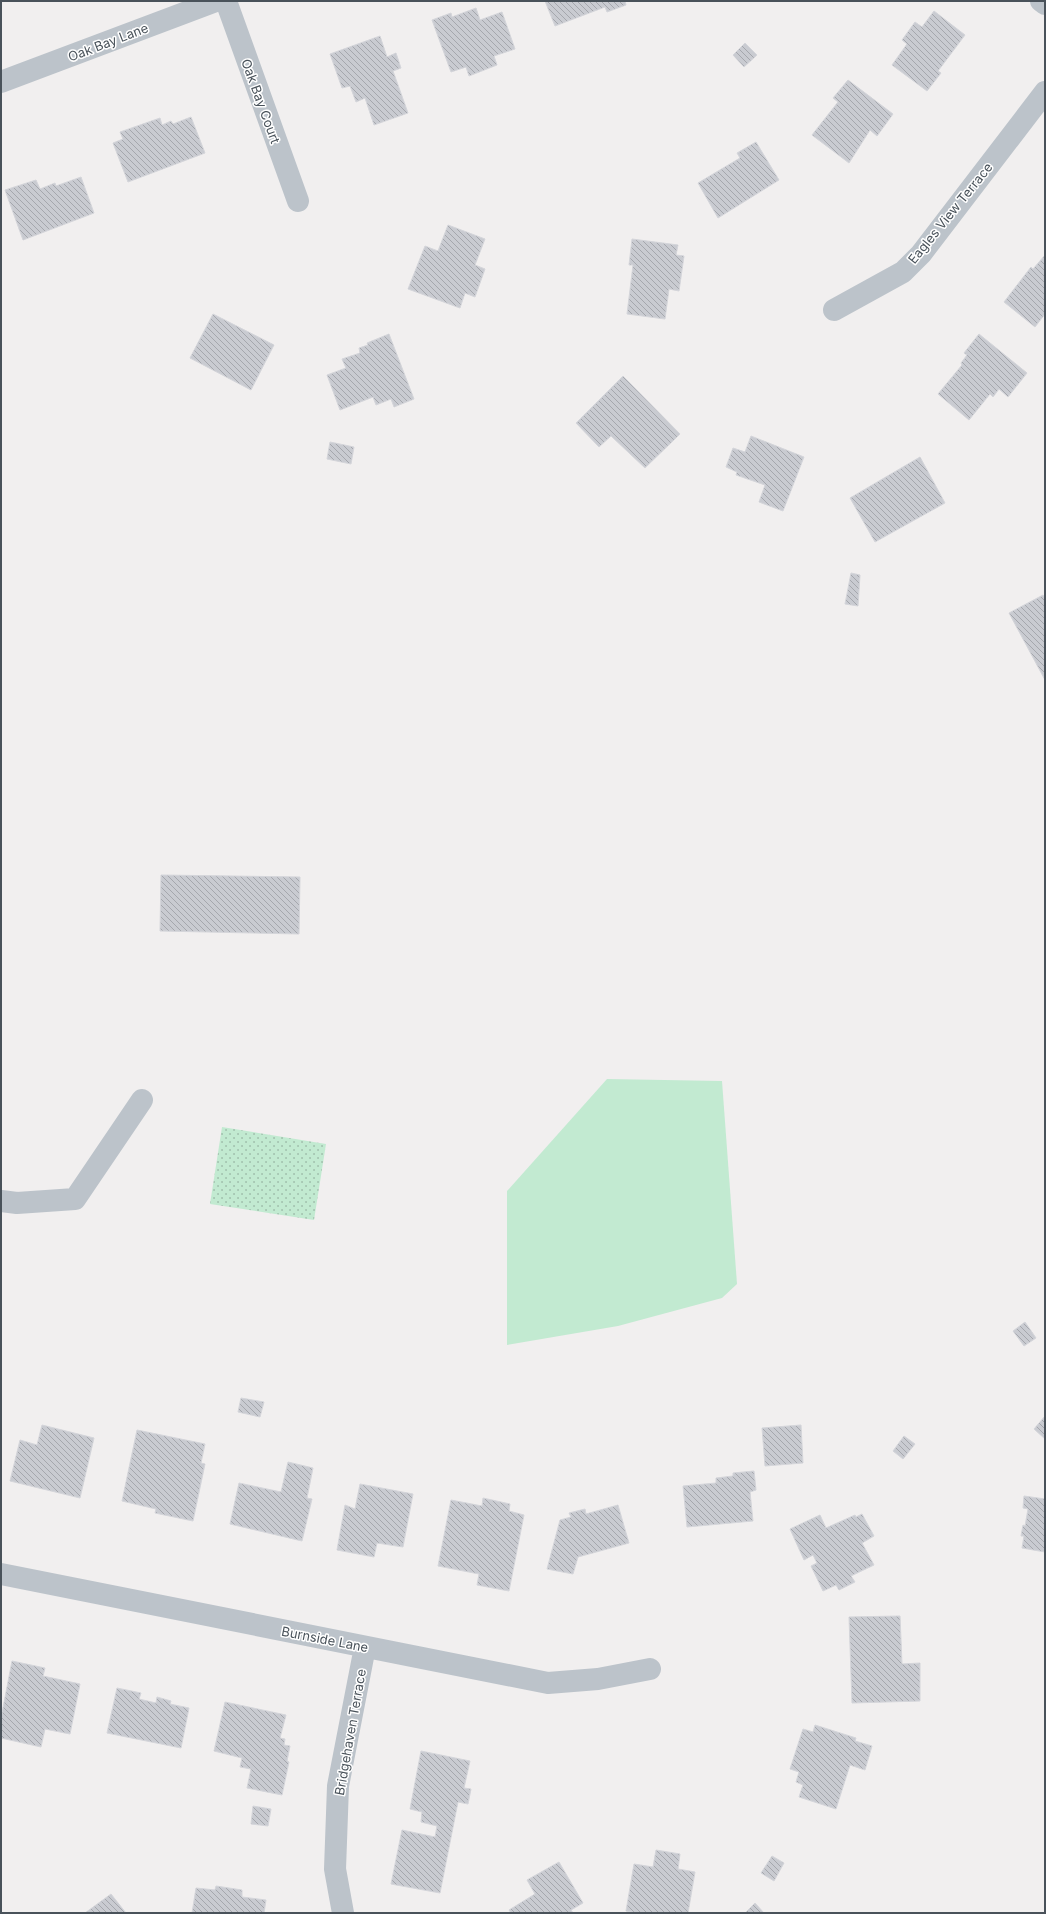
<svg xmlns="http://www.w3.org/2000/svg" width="1046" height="1914" font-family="Inter,sans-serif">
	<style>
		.grass { fill: url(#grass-dots) }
		.park { fill: #c2ead1 }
		.building { fill: url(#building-back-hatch); stroke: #d4d5da }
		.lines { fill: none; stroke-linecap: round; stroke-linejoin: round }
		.minor { stroke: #bcc3ca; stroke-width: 22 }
		.labels { text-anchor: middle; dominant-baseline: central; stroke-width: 3; stroke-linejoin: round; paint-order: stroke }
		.street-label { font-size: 13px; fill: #49525a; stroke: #fff }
	</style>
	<defs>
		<pattern id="grass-dots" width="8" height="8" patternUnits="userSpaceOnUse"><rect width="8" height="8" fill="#c2ead1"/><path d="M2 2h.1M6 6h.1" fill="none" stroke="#a0c0ad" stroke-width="1.8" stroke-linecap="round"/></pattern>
		<pattern id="building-back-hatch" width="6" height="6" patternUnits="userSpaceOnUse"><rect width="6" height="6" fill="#c9cbd1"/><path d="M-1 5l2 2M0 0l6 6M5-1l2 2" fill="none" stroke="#a5a7ad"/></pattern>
	</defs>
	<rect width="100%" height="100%" fill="#f1efef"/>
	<path class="grass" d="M222,1127L326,1144L314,1220L210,1204Z"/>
	<path class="park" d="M607,1079L722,1081L737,1284L722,1298L618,1326L507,1345V1191Z"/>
	<path class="building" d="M545,1H625L626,5L607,12L605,7L555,26Z
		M476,8L480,20L502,12L515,49L494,56L497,65L469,76L466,67L451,72L432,20L451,13L452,17Z
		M934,11L965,35L938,71L941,73L927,91L892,65L907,44L902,40L915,22L922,27Z
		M380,36L387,57L396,53L401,68L393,71L408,113L374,125L365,98L356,102L350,86L342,88L330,54Z
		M745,43L757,55L744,67L733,55Z
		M848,80L893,114L877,136L870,130L849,163L812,135L838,102L833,98Z
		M191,117L205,153L128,182L113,143L123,139L120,132L160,118L162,125L171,121L173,124Z
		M756,142L779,180L718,218L698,183L740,158L737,153Z
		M81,177L94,213L23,240L5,190L36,180L40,189L55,183L56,186Z
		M448,225L485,239L475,265L485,269L475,297L465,293L460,308L408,289L425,246L438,251Z
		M632,239L678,245L676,255L684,256L679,291L669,289L665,319L627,314L633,265H629Z
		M1045,255V314L1035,327L1004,302L1031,267L1033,269Z
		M213,314L274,345L251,390L190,358Z
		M389,334L414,399L394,407L391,399L376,405L373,397L340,410L327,375L346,368L342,359L360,353L359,348L368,345L367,343Z
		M979,334L1027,373L1008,397L999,389L993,397L990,394L969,420L938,394L962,365L961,363L967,355L964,353Z
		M623,376L680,434L645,468L611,436L599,447L576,423Z
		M751,436L804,457L783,511L759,502L765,485L736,475L737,472L726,467L733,448L745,452Z
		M330,442L354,447L351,464L327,459Z
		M920,457L945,503L875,542L850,498Z
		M851,573L860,575L858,606L845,604Z
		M1043,595L1045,598V680L1009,613Z
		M161,875L300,877L299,934L160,931Z
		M1025,1322L1036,1338L1024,1346L1013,1331Z
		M241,1398L264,1402L260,1417L238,1412Z
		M1045,1416V1439L1034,1429Z
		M42,1425L94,1438L80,1498L10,1481L20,1440L37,1445Z
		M801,1425L803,1463L765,1466L762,1428Z
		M137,1430L205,1444L201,1463L205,1464L193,1521L155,1513L156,1509L122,1501Z
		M904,1436L915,1444L903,1459L893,1451Z
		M288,1462L313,1468L307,1498L312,1499L302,1541L230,1524L239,1483L281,1492Z
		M754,1471L756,1490L750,1492L753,1521L687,1527L683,1486L716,1483V1478L733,1476V1473Z
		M360,1484L413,1494L403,1547L377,1543L374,1557L337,1550L345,1505L355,1509Z
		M1024,1496L1045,1499V1552L1022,1548L1024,1536H1021L1023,1525L1025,1526L1028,1509L1023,1508Z
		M483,1498L510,1504L509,1511L524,1515L509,1591L477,1585L479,1574L438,1566L451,1500L482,1506Z
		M618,1505L629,1543L578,1557L573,1574L547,1569L560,1520L571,1517L569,1513L585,1509L586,1514Z
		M862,1514L874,1536L862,1543L874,1565L851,1576L855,1582L839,1590L836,1585L823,1591L811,1566L817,1563L813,1555L804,1560L790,1529L820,1515L826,1528L855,1515L856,1517Z
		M900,1616L902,1664L920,1663V1701L852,1703L849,1617Z
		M12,1661L45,1668L43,1676L80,1684L70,1734L45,1729L41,1747L1,1738V1718Z
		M117,1688L141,1693L139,1699L156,1703L157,1697L171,1701L170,1704L189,1708L181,1748L107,1733Z
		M225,1702L286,1715L280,1738L285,1739L284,1745L290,1746L287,1761L289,1762L282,1795L247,1788L251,1769L240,1767L242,1758L214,1751Z
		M815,1725L856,1738L855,1741L872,1746L865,1770L850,1765L836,1809L799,1797L803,1785L796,1782L799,1772L790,1769L803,1729L813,1732Z
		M421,1751L470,1761L464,1788L471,1789L468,1804L458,1802L440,1893L391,1884L402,1830L435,1837L437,1826L421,1822L422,1812L410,1809Z
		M253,1806L271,1809L268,1826L251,1824Z
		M656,1850L680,1854L678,1869L695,1872L688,1913H637L626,1911L634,1864L653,1867Z
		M772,1856L784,1863L774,1881L761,1873Z
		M559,1862L583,1903L571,1910L573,1913H511L509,1910L535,1894L527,1880Z
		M216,1886L242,1890V1897L266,1900L264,1913H192L196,1888L215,1890Z
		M111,1894L126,1913H85Z
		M755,1903L764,1913H745Z"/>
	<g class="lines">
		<path class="minor" d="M226,1L298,201
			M1041,1L1045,4
			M1,82L216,1
			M834,310L903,272L921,254L1045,92
			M1,1201L17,1203L75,1199L142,1100
			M1,1574L548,1683L598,1679L650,1669
			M343,1913L335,1869L338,1786L365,1647"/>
	</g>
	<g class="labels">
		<g class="street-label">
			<text transform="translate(108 42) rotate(-21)">Oak Bay Lane</text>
			<text transform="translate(261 101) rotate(70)">Oak Bay Court</text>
			<text transform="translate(950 213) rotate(-51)">Eagles View Terrace</text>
			<text transform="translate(325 1639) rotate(11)">Burnside Lane</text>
			<text transform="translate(350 1732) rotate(-80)">Bridgehaven Terrace</text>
		</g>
	</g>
	<rect width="1046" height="1914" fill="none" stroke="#49525a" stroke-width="4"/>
</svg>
